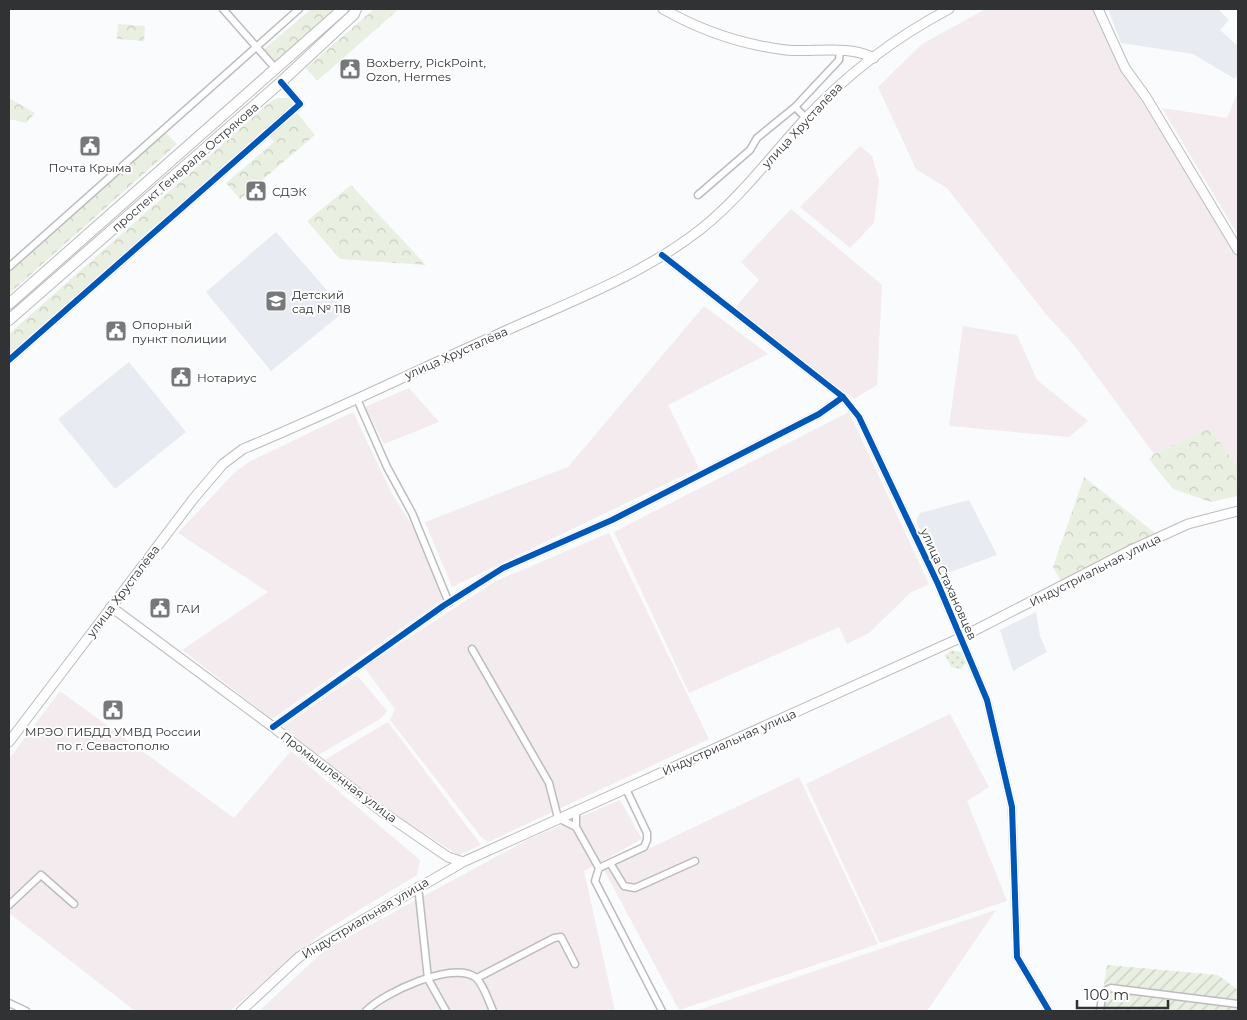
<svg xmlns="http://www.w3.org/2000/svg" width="1247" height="1020" font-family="Montserrat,sans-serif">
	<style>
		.built { fill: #e8ebf2 }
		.industrial { fill: #f3ebed }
		.grass { fill: url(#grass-dots) }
		.forest { fill: url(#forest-crowns) }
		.garden { fill: url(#garden-furrows) }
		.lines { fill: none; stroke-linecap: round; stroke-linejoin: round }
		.street-casing { stroke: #bcbcbe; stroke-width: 9 }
		.secondary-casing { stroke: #bcbcbe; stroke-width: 11 }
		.primary-casing { stroke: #bcbcbe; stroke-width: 12 }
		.street { stroke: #fefeff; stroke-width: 6 }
		.secondary { stroke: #fefeff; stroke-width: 9 }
		.primary { stroke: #fefeff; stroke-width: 10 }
		.cycleway-casing { stroke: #fff; stroke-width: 9 }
		.cycleway { stroke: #0057b8; stroke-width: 6 }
		.labels { text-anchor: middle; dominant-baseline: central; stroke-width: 4; stroke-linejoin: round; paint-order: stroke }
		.poi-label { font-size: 12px; fill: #313234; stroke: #fff; text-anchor: start }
		.street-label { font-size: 12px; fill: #313234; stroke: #fff }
	</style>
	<defs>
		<pattern id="grass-dots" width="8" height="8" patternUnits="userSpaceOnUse" patternTransform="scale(1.25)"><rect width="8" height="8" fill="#e9f0e1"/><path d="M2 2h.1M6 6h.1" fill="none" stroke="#c8cec2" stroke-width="1.8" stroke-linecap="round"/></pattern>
		<pattern id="forest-crowns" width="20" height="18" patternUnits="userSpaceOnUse" patternTransform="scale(1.25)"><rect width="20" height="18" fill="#e9f0e1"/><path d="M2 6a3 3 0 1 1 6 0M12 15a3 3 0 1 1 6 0" fill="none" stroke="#c8cec2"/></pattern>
		<pattern id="garden-furrows" width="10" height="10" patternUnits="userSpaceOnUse" patternTransform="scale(1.25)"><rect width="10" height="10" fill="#e9f0e1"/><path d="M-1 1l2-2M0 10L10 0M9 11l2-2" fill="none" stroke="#c8cec2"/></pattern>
	</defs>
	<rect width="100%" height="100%" fill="#fafbfd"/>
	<path class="built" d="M1108,9H1218L1229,20L1220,30L1238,46V73L1235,79L1193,54L1121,43Z
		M276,232L345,311L271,371L206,292Z
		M129,362L186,432L115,489L58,419Z
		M969,500L997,555L945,574L937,569L916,521L920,513Z
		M1036,612L1040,636L1047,652L1013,671L1000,630Z"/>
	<path class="industrial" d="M986,9H1096L1118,64L1238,254V463L1236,464L1209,428L1154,454L1074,345L1045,313L947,188L916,169L878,87L922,44Z
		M1238,92V235L1162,108L1227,118Z
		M860,146L872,156L879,181L874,223L850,248L800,207Z
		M791,209L882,285L877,385L854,399L734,309L759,280L741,262Z
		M704,306L768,354L668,405L699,468L452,587L425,522L568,467Z
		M963,326L1017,335L1037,380L1088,421L1069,437L949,426Z
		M409,388L439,422L384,444L365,407Z
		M353,412L392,494L413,527L446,597L272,719L182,650L268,592L178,533L234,473L249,462Z
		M849,412L929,584L910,593L869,633L847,644L839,627L689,693L614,532Z
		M609,533L709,739L488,842L482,838L390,720L395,709L364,667L496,581Z
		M357,675L387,711L380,719L318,755L283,727Z
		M60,691L234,818L291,751L420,860L417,875L326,930L230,1011H135L9,913V759Z
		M950,714L989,787L967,801L1007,901L880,943L806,784Z
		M388,722L481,845L458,855L380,805L323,761Z
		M799,777L878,944L679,1010L604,870Z
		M620,800L642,839L584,871L615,1011H259L326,949L529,839Z
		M996,910L927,1011H696Z"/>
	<path class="grass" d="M952,650L961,652L966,663L961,669L951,667L945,655Z"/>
	<path class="forest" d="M311,9H335L275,63L263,50Z
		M374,9H399L317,81L306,68Z
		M118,24L145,26L144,41L117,39Z
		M9,98L35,113L26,123L9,119Z
		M279,98H289L293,103L292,107L9,355V334L271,101Z
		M297,113L315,135L240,199L226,183L274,142L269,136Z
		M166,133L177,144L9,294V270Z
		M351,185L426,265L340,259L307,221Z
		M1209,428L1236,464L1238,463V496L1211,502L1173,489L1149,459L1154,454Z
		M1084,477L1155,533L1061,581L1053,567Z"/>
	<path class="garden" d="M1107,965L1218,975L1238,990V1011H1100Z"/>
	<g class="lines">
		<g class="street-casing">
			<path id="street" d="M223,9L276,69
				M795,107L839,60L840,50
				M698,195L750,150L757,138L795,107L806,118
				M662,255L843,397L859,417L938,584L987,700L1012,807L1017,957L1049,1011
				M9,267L299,9
				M9,360L300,104L281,82
				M357,399L387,467L412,513L449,603
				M472,649L549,783L558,818L576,827L599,868
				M273,727L443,606L503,568L612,520L819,414L843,397
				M626,789L647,833V840L644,847L599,868L595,881L662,1011
				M576,827V810
				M610,863L624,886L635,888L695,861
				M418,886L428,979L446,1011
				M9,905L41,875L74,904
				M477,978L554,938L561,937L575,964
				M9,1003L26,1011
				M366,1011C383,993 452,961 475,977C483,983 489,1002 493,1011
				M1100,1011C1102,1001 1100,992 1111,988L1238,1004"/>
		</g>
		<g class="secondary-casing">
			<path id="secondary" d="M663,9C700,30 744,45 786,50C815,53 847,44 874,58
				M1098,9L1125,68L1146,97L1238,250
				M110,608L118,612L273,727L381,811L448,857L463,862
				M9,742L194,498L223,464L243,449C328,414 411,373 494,336C564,304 640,277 701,229C740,198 771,156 805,119C846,75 896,37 949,9
				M241,1011L299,957L463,862L960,638L1133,549L1188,524L1238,511"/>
		</g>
		<g class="primary-casing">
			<path id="primary" d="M9,304L343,9
				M9,320L281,82L354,14L356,9"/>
		</g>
		<use href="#street" class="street"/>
		<use href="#secondary" class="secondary"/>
		<use href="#primary" class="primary"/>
		<g class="cycleway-casing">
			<path id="cycleway" d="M662,255L843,397L859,417L938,584L987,700L1012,807L1017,957L1049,1011
				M9,360L300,104L281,82
				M273,727L443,606L503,568L612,520L819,414L843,397"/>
		</g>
		<use href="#cycleway" class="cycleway"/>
	</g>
	<defs>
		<g id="civic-square" transform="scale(1.125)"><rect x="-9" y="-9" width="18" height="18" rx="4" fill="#77787a" stroke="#fff"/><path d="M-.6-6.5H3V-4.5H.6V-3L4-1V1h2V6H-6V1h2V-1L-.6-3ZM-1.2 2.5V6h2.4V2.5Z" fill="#fff"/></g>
		<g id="school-square" transform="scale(1.125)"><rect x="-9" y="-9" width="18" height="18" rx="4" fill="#77787a" stroke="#fff"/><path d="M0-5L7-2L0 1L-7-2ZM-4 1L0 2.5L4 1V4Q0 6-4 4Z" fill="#fff"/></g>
	</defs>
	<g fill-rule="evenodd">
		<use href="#civic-square" x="350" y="69"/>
		<use href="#civic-square" x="90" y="146"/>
		<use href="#civic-square" x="256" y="191"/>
		<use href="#school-square" x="276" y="301"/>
		<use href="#civic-square" x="116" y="331"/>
		<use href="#civic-square" x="181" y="377"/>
		<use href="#civic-square" x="160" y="608"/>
		<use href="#civic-square" x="113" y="710"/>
	</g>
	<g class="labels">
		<g class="poi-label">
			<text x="366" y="62">Boxberry, PickPoint,<tspan x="366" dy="14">Ozon, Hermes</tspan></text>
			<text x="90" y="167" text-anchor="middle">Почта Крыма</text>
			<text x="272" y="191">СДЭК</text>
			<text x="292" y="294">Детский<tspan x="292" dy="14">сад № 118</tspan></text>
			<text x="132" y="324">Опорный<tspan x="132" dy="14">пункт полиции</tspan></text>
			<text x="197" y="377">Нотариус</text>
			<text x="176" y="608">ГАИ</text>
			<text x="113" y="731" text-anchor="middle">МРЭО ГИБДД УМВД России<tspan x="113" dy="14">по г. Севастополю</tspan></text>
		</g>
		<g class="street-label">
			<text transform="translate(802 125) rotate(-47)">улица Хрусталёва</text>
			<text transform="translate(185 167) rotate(-41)">проспект Генерала Острякова</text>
			<text transform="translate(456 353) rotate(-24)">улица Хрусталёва</text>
			<text transform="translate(1095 570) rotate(-27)">Индустриальная улица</text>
			<text transform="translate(949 584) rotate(66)">улица Стахановцев</text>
			<text transform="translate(123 591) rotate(-53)">улица Хрусталёва</text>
			<text transform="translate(729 742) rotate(-24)">Индустриальная улица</text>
			<text transform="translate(339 777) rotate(37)">Промышленная улица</text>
			<text transform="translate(365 918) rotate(-31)">Индустриальная улица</text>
		</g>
	</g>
	<rect width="1247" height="1020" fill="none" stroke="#313234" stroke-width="20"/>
	<path d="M1077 1000v8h91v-8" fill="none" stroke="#313234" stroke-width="2.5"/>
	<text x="1084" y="1000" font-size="15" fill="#313234" stroke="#ffffff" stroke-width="4" paint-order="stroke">100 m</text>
</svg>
